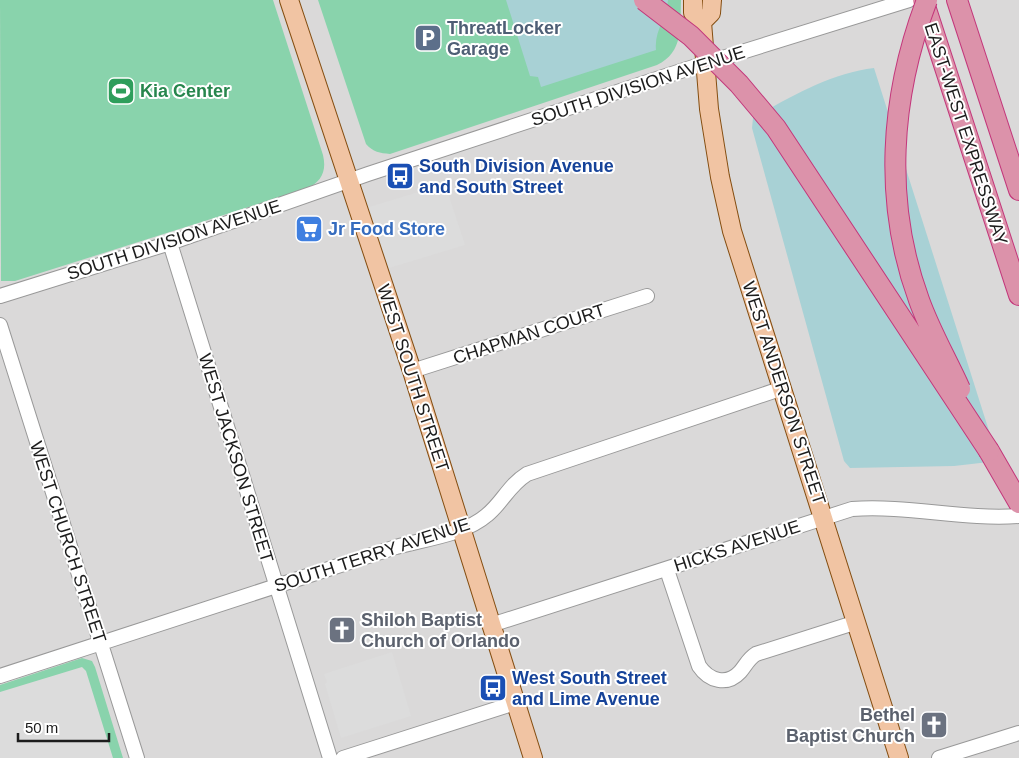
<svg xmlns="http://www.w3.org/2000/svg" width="1019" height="758" font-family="Helvetica,sans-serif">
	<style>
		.residential { fill: #dad9d9 }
		.pitch { fill: #89d3ac }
		.parking { fill: #dcdcdc }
		.water { fill: #a8d1d5 }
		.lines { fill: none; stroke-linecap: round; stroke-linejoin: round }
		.minor-casing { stroke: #999; stroke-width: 16 }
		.major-casing { stroke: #844d10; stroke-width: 20 }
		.highway-casing { stroke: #c3377b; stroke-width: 22 }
		.minor { stroke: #fff; stroke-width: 14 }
		.major { stroke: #f1c4a3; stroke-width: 18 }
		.highway { stroke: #dc92aa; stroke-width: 20 }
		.highway-bridge-casing { stroke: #c3377b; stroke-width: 22; stroke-linecap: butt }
		.highway-bridge { stroke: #dc92aa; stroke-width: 20 }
		.labels { text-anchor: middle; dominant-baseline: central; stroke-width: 4; stroke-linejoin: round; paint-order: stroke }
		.service-label { font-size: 18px; font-weight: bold; fill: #4e5e75; stroke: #fff; text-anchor: start }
		.street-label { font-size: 18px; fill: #1c1c1c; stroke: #fff }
		.leisure-label { font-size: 18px; font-weight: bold; fill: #27864d; stroke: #fff; text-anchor: start }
		.transit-label { font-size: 18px; font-weight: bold; fill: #164399; stroke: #fff; text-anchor: start }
		.shop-label { font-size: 18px; font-weight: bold; fill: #366cbe; stroke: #fff; text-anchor: start }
		.worship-label { font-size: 18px; font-weight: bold; fill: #5b616d; stroke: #fff; text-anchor: start }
	</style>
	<rect width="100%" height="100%" fill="#ece8e3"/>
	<path class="residential" d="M0,0H1019V758H0Z"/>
	<path class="pitch" d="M0,0H273L323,155C327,172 321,182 306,189L15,281H1Z
		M318,0H681C680,26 684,52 657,65L390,154C380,153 373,152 366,144Z
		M82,658L92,661L95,667L123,758H0V685Z"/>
	<path class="parking" d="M445,184L465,245L389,268L369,207Z
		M392,652L411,716L341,738L325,684L327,682L324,674Z
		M82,667L86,671L113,758H0V692Z"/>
	<path class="water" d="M506,0H668C667,19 654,30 656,50L541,87L538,77L530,76Z
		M874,68L996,453L989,462L954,466L850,468L844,461L752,128L753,118C790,97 831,73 874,68Z"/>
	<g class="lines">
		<g class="minor-casing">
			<path id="minor" d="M170,243L330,758
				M0,296L170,243L368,174L687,69L909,0
				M0,325L137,758
				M412,371L647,296
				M667,570L699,666C709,681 727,686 740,672C746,665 748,659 756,654L857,622
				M491,625L852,509C909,505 963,520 1019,516
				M0,676L396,547C424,539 464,535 487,515C503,502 508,486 527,474L783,388
				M343,758L515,703
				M939,758L1019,733"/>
		</g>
		<g class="major-casing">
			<path id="major" d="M289,0L412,371L533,758
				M693,0V13L702,22L709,109L720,177L732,231L899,758
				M702,22L711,13L712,0"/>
		</g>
		<g class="highway-casing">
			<path id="highway" d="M923,0L1019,295
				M957,0L1019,190
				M989,451L1019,503"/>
		</g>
		<use href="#minor" class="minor"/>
		<use href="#major" class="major"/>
		<use href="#highway" class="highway"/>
		<g class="highway-bridge-casing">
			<path id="highway-bridge" d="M644,0L691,36L739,84L776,128L989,451
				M927,0C890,97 883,202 919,300C930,331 947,360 960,389"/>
		</g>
		<use href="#highway-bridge" class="highway-bridge"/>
	</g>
	<defs>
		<g id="parking-square" transform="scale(1.4375)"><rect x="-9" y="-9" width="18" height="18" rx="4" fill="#5c6f8a" stroke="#fff"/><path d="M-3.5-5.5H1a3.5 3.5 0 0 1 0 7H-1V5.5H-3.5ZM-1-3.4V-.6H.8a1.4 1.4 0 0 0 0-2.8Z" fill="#fff"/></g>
		<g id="stadium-square" transform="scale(1.4375)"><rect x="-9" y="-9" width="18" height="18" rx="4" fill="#2e9e5b" stroke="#fff"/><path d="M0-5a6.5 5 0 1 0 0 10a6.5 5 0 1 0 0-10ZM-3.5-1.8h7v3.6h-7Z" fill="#fff"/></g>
		<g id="bus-square" transform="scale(1.4375)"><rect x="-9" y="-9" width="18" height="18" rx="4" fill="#1a4fb4" stroke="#fff"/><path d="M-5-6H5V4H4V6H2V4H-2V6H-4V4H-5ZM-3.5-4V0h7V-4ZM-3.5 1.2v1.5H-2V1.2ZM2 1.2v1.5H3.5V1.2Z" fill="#fff"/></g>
		<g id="supermarket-square" transform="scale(1.4375)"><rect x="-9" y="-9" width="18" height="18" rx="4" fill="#3f7fe0" stroke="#fff"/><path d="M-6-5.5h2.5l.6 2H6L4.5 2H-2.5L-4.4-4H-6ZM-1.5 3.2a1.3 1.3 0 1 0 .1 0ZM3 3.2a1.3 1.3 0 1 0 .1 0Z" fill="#fff"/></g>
		<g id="church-square" transform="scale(1.4375)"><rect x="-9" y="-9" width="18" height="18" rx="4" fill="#6b7280" stroke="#fff"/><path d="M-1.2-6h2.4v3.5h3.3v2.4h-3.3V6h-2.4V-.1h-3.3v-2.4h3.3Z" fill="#fff"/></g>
	</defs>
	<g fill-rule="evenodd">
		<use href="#parking-square" x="428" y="38"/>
		<use href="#stadium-square" x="121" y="91"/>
		<use href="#bus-square" x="400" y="176"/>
		<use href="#supermarket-square" x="309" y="229"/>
		<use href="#church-square" x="342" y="630"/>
		<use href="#bus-square" x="493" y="688"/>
		<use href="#church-square" x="934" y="725"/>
	</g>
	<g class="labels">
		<g class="service-label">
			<text x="447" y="28">ThreatLocker<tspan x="447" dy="21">Garage</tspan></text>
		</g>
		<g class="street-label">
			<text transform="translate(638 86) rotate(-18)">SOUTH DIVISION AVENUE</text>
			<text transform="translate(966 134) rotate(72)">EAST-WEST EXPRESSWAY</text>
			<text transform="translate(174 240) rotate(-18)">SOUTH DIVISION AVENUE</text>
			<text transform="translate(529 334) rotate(-18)">CHAPMAN COURT</text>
			<text transform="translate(413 378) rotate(72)">WEST SOUTH STREET</text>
			<text transform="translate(784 393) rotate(72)">WEST ANDERSON STREET</text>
			<text transform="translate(236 458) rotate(73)">WEST JACKSON STREET</text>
			<text transform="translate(68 542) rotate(72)">WEST CHURCH STREET</text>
			<text transform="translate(737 546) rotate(-18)">HICKS AVENUE</text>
			<text transform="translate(372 555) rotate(-18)">SOUTH TERRY AVENUE</text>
		</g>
		<g class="leisure-label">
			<text x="140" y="91">Kia Center</text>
		</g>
		<g class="transit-label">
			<text x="419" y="166">South Division Avenue<tspan x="419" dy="21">and South Street</tspan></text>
			<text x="512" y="678">West South Street<tspan x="512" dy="21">and Lime Avenue</tspan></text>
		</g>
		<g class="shop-label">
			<text x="328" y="229">Jr Food Store</text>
		</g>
		<g class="worship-label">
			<text x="361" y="620">Shiloh Baptist<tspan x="361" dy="21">Church of Orlando</tspan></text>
			<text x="915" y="715" text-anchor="end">Bethel<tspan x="915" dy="21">Baptist Church</tspan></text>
		</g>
	</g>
	<path d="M18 733v8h91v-8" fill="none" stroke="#1c1c1c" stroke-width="2.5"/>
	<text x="25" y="733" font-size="15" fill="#1c1c1c" stroke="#ffffff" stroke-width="4" paint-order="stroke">50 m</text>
</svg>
